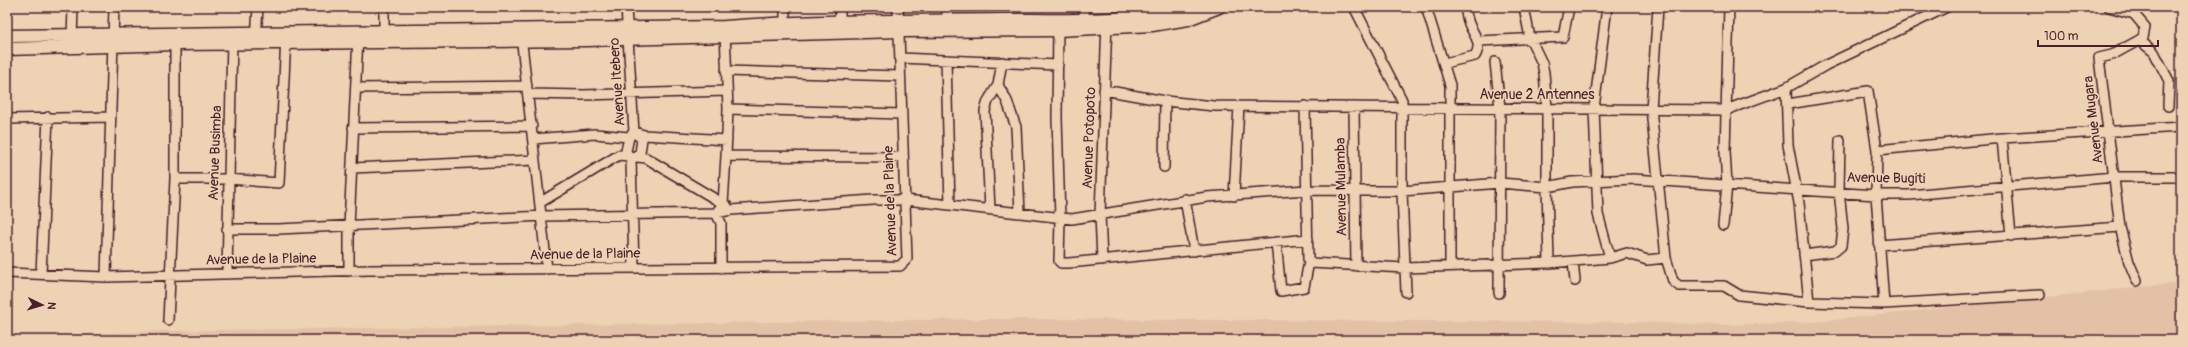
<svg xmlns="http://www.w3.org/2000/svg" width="2188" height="347" font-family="Pangolin,sans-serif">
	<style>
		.built { fill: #e3c1a6 }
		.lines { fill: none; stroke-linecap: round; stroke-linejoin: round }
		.minor-casing { stroke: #4a1f2b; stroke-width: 12 }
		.major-casing { stroke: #4a1f2b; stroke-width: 15 }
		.minor { stroke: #edd2b4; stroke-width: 9 }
		.major { stroke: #edd2b4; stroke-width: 12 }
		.labels { text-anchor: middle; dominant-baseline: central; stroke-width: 3.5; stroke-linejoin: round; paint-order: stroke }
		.street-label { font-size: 14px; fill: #4a1f2b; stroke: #edd2b4 }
	</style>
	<rect width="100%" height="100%" fill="#edd2b4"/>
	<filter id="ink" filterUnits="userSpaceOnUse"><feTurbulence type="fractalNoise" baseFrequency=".025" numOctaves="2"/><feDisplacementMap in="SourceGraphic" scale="8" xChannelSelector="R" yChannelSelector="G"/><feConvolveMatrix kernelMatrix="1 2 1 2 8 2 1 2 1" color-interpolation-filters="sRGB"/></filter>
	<g filter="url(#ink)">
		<path class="built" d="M2178,283H2181V340H7V337L164,331L989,319L1634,322L1725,325L1814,322Z"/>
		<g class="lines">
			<g class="minor-casing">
				<path id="minor" d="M384,7V38
					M626,7L634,132L642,139L640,153L631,160L634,267
					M785,7V23
					M840,7V27
					M1084,7V19
					M1354,7L1402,100V191L1406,292
					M1426,7L1450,85V266
					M1524,7L1530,38L1542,63L1544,73L1547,108V187L1549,263
					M1607,7L1594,108L1598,214L1610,258
					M1658,7L1651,109L1666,258L1673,281L1679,286H1724L1739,295L1809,302
					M2109,7L2134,14L2145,27L2143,38L2112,55L2099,58L2120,227L2129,262L2137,281
					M947,21V7
					M1058,24L1057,118L1060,218L1059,261L1061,263H1069L1308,239
					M521,35L547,269
					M256,39L258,7
					M72,40L73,7
					M2139,40L2154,52L2169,81L2168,106
					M1479,41L1563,37L1569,7
					M900,58L1058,65
					M946,60L950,205
					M1495,62L1500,108L1499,293
					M1444,63L1475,56C1482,44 1476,38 1470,26C1467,20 1466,13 1465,7
					M726,71L900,76
					M998,85L1007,101L1016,127L1020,213
					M356,88L527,86
					M1786,88L1788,145L1799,203L1809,302L1884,304
					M1104,90L1165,101L1214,106L1726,110L1786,88L1826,65L1947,7
					M528,94L583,95L727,91
					M1788,104L1868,91L1877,150L1876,195L1884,304L2040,295
					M1305,106L1308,259L1310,263L1405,268L1549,263L1610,258L1627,253L1647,260L1666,258
					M1354,107L1356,266
					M728,109L901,114
					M7,119L111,117
					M353,128L532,126
					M2002,138L2011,236
					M533,139L595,134L629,137L634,132L644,135L727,140
					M1877,150L2002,138L2181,127
					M628,155L626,151L629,137
					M726,156L903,157
					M1164,167L1165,101
					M352,168L535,160
					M175,179H228L279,183L286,37
					M1234,196L1239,106
					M1185,199L1194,251
					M541,202L619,155L646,158L727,206
					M990,209L985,111L988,101L998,85L1002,62
					M1723,225L1727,185L1725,151L1729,7
					M227,229H279L543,216L716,213L731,210L873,200H906L1072,219L1207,197L1306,190L1402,191L1500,183L1547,187L1572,182L1633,179L1876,195H1909L2114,177H2181
					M1276,242L1281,291L1304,287L1309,262
					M1879,245L2120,227
					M1804,255L1835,251L1841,246L1843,229L1839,191L1840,140
					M1102,260L1100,215L1107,21
					M1573,262L1575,281
					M721,268V223L716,213L723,204L726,156L728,109L725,31
					M349,271V226L358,37
					M7,273L106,277L369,270L900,266L907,259L898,7
					M227,273L232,39
					M41,274L48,117
					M106,277L114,7
					M168,320L175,179V38"/>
			</g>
			<g class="major-casing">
				<path id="major" d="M7,36L725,27C818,20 911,21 1005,20C1065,20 1130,23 1189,7
					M7,49L176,44L587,40L899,31L1058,30L1152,25L1188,19L1219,7"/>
			</g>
			<use href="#minor" class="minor"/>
			<use href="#major" class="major"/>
		</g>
	</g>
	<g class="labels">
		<g class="street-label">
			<text transform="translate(617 82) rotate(-94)">Avenue Itebero</text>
			<text x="1537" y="94">Avenue 2 Antennes</text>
			<text transform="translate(2093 120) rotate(-97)">Avenue Mugara</text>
			<text transform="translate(1089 138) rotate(-88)">Avenue Potopoto</text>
			<text transform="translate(215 153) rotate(-88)">Avenue Busimba</text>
			<text transform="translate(1886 178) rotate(1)">Avenue Bugiti</text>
			<text transform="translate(1341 187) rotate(-91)">Avenue Mulamba</text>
			<text transform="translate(890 201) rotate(-92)">Avenue de la Plaine</text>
			<text transform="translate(585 254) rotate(-1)">Avenue de la Plaine</text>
			<text transform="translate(261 259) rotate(-1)">Avenue de la Plaine</text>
		</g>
	</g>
	<rect width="2188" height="347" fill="none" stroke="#edd2b4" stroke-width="24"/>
	<rect x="12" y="12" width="2164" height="323" fill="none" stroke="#4a1f2b" stroke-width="1.5" filter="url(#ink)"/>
	<g transform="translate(42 305) rotate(95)" stroke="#edd2b4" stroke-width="3" paint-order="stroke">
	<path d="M0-3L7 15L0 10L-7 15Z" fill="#4a1f2b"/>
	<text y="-6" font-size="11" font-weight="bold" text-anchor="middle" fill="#4a1f2b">N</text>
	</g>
	<path d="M2038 40v6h120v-6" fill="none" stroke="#4a1f2b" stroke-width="2"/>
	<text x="2044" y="40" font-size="12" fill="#4a1f2b" stroke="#edd2b4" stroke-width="3" paint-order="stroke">100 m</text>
</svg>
